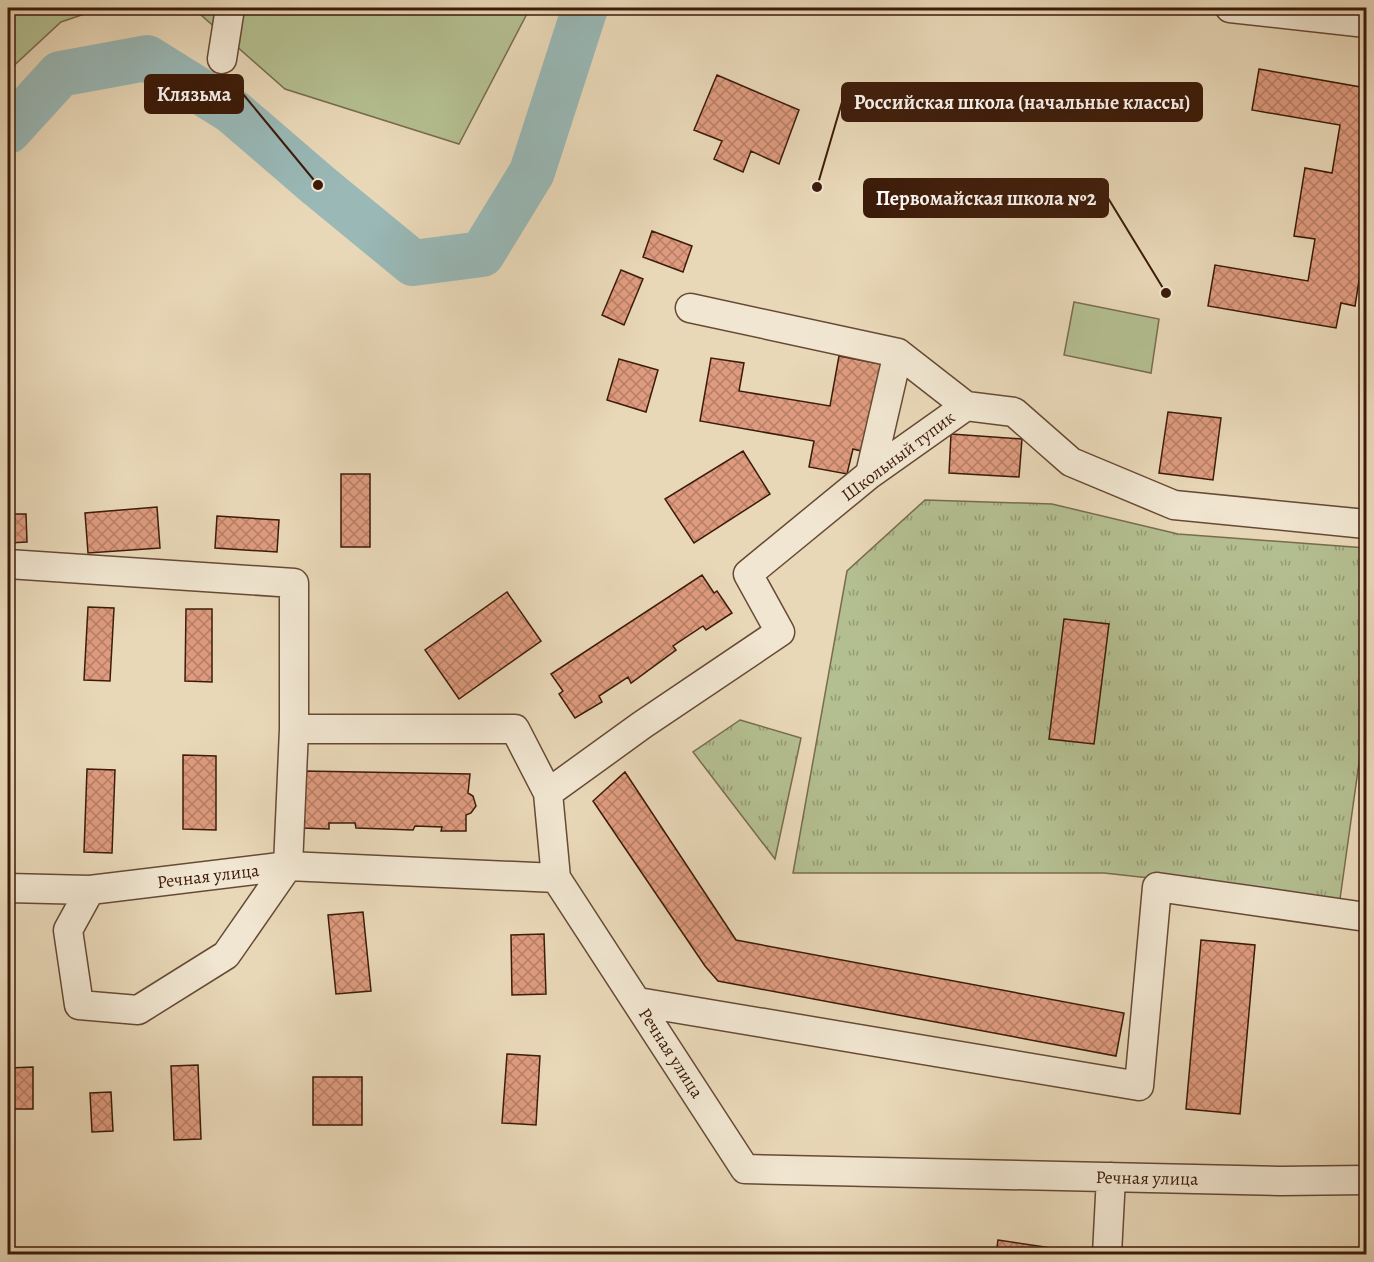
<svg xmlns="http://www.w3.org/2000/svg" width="1374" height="1262" font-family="Alegreya,serif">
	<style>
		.park { fill: url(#park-tufts); stroke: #786d4d; stroke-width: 1.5 }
		.garden { fill: #b4bf91; stroke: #786d4d; stroke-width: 1.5 }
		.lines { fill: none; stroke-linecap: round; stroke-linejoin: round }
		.river { stroke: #99b8b6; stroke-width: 46 }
		.building { fill: url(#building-cross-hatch); stroke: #3c1b09; stroke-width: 1.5 }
		.minor-casing { stroke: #674a35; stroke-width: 31 }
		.minor { stroke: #f1e6d1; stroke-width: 28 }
		.labels { text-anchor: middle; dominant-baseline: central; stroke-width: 4.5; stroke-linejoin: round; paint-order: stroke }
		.street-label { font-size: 18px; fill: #3c1b09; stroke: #f1e6d1 }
		.leader { fill: none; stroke: #3c1b09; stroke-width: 2 }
		.callout-dot { fill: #3c1b09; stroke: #f1e6d1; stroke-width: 2 }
		.callout { fill: #3c1b09; stroke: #3c1b09; stroke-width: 2 }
		.callout-label { font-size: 20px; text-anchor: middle; font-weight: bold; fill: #fff }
	</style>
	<defs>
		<pattern id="park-tufts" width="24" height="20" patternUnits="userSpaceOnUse" patternTransform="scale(1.5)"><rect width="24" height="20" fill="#b4bf91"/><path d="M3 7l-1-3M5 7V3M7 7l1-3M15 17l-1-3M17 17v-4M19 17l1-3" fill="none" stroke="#949a75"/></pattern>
		<pattern id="building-cross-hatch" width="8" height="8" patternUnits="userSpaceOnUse" patternTransform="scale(1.5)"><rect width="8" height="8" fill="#df9b7f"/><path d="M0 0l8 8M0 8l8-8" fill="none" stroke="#b67e66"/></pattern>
	</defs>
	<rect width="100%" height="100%" fill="#e9d8b8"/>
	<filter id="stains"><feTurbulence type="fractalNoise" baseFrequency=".00333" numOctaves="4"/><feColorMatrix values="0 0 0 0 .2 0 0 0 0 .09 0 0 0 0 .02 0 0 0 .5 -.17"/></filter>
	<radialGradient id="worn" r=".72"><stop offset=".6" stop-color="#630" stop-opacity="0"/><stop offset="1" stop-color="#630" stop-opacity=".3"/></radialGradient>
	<path class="park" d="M925,500L1052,504L1178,534L1366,548V713L1340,899L1104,873H793L847,571Z
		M740,720L801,738L775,859L693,752Z"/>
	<path class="garden" d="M8,8H102L61,22L8,71Z
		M193,8H530L459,144L285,89Z
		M1074,302L1159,319L1151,373L1064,355Z"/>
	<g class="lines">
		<path class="river" d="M8,131L60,74L147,58L232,111L318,185L413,263L482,254L532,172L585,8"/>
	</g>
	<path class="building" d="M1259,69L1366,88V236L1355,306L1341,303L1336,328L1208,306L1215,265L1308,281L1315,239L1294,236L1305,168L1332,173L1340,125L1252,110Z
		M717,75L799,110L779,164L751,151L743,172L714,159L722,141L694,130Z
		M652,231L692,246L683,272L643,257Z
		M621,270L643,279L624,325L602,315Z
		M839,356L886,365L869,453L853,449L847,474L809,467L814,441L700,421L711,358L744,363L739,391L830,406Z
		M619,359L658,370L646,412L607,400Z
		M1168,412L1221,418L1213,480L1159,473Z
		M951,434L1022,439L1019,477L949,473Z
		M743,451L770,494L694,543L665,499Z
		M341,474H370V547H341Z
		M157,507L160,548L88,553L85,513Z
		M8,514H26L27,542L8,543Z
		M217,516L279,520L277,552L215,548Z
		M702,575L714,593L717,591L732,613L706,630L703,626L673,646L676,650L631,683L628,677L599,696L602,702L575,718L559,694L563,691L551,674Z
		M507,592L541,641L459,699L425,650Z
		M88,607L114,608L110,681L84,680Z
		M186,609H212V682L185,681Z
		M1064,619L1109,624L1094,744L1049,739Z
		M183,755L216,756V830L183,829Z
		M87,769L115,770L112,853L84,852Z
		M304,771L470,774L468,793L473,796L476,806L471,813L466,815V831H441L442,827L415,826L413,830L356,828L355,823H329V829L302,828Z
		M625,772L736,940L1124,1013L1116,1056L718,981L705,966L593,801Z
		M8,775H13L14,838H8Z
		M363,912L371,991L336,994L328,915Z
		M544,934L546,994L512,995L511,935Z
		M1201,940L1255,945L1240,1114L1186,1109Z
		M507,1054L540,1056L536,1125L502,1123Z
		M198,1065L201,1139L174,1140L171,1066Z
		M33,1067V1109H8V1068Z
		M313,1077H362V1125H313Z
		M111,1092L113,1131L92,1132L90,1093Z
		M998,1240L1085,1253V1254H996Z"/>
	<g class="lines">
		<g class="minor-casing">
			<path id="minor" d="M1230,8L1366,23
				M222,59L230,8
				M690,308L898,353L966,406
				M870,474L898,353
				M8,564L294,583V729
				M548,793L642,725L780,632L748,574L870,474L966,406L1014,412L1071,462L1174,505L1366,524
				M8,888L90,890L288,866L556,878L745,1169L1280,1181L1366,1180
				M90,890L68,930L79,1005L138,1010L226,955L288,866L294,729H515L548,793L556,878
				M638,1002L1139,1086L1157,887L1366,917
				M1107,1254L1111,1177"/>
		</g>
		<use href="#minor" class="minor"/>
	</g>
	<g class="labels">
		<g class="street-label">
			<text transform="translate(898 456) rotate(-37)">Школьный тупик</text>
			<text transform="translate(208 876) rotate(-7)">Речная улица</text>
			<text transform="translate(671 1053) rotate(57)">Речная улица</text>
			<text transform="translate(1147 1178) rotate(1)">Речная улица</text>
		</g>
	</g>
	<path class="leader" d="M318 185L243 94M817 187L842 102M1166 293L1108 198"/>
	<g class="callout-dot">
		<circle cx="318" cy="185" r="6"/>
		<circle cx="817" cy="187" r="6"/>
		<circle cx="1166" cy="293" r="6"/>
	</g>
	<g class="callout">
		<rect x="145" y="75" width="98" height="38" rx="6"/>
		<rect x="842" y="83" width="360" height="38" rx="6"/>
		<rect x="864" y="179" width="244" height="38" rx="6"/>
	</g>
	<g class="callout-label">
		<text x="194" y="101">Клязьма</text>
		<text x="1022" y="109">Российская школа (начальные классы)</text>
		<text x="986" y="205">Первомайская школа №2</text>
	</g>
	<rect width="1374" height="1262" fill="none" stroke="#e9d8b8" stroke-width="30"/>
	<rect x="9" y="9" width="1356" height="1244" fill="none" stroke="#3c1b09" stroke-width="3"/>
	<rect x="15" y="15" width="1344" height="1232" fill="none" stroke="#3c1b09" stroke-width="1.5"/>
	<rect width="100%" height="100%" filter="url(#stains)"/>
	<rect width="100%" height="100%" fill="url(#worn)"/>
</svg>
